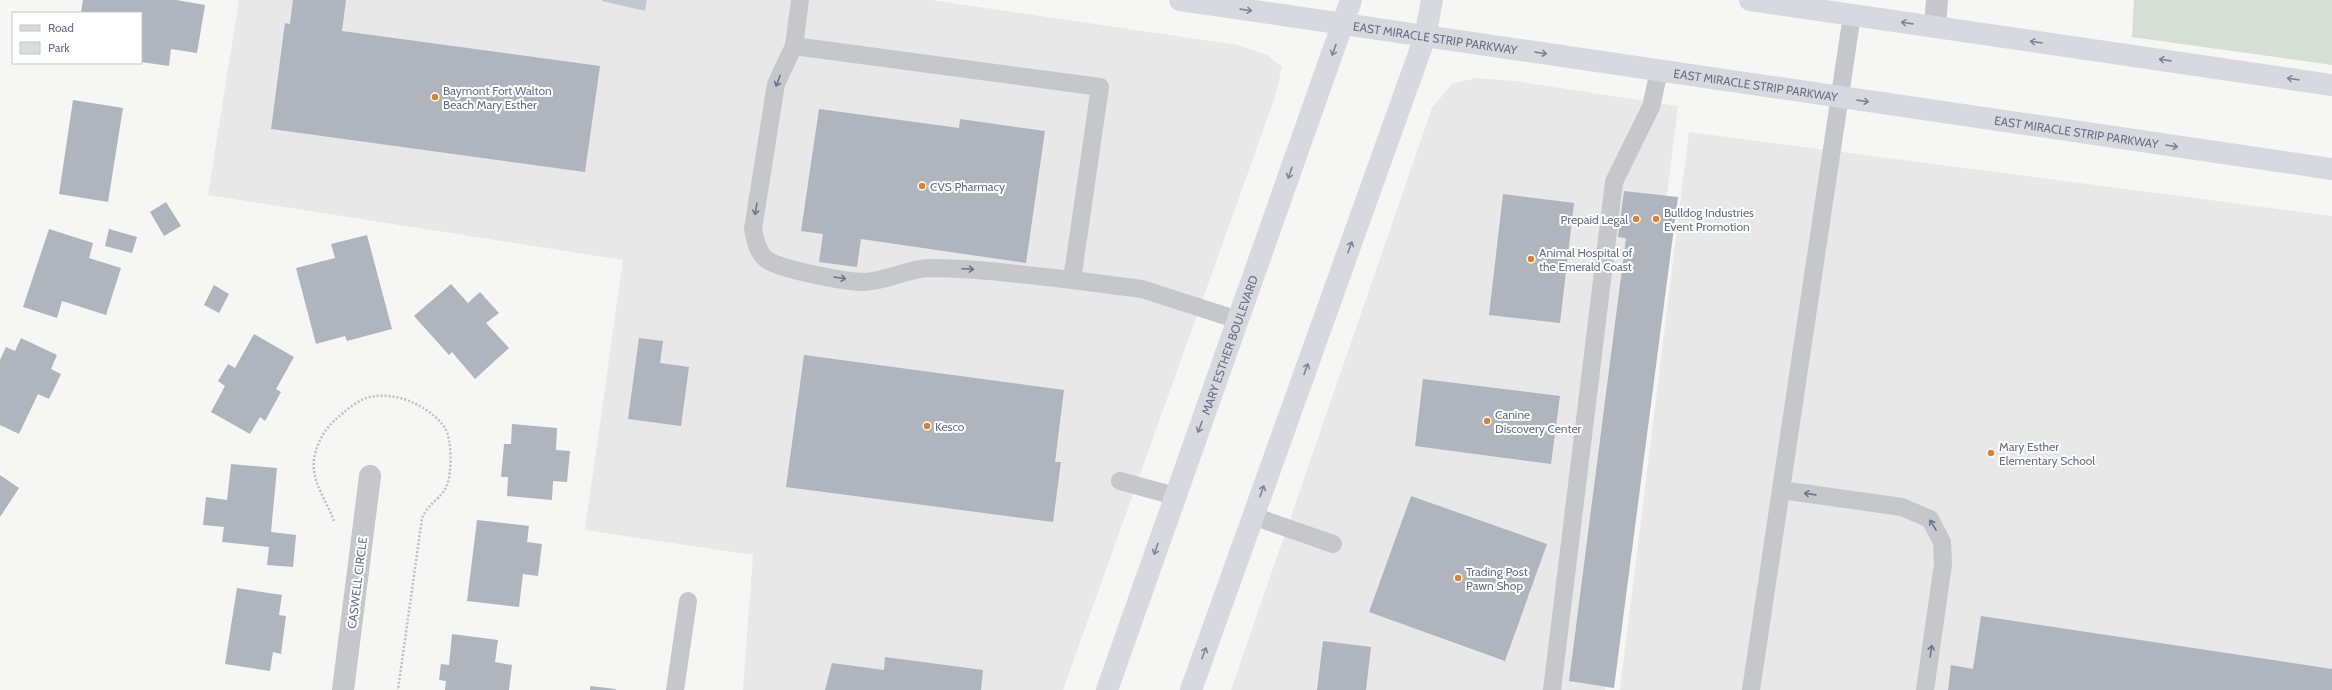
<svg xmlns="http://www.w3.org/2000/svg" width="2332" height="690" font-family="Cabin,sans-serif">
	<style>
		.built { fill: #e7e8e7 }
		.green { fill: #d6ded5 }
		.water { fill: #c2c8d0 }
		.building { fill: #b0b4bc }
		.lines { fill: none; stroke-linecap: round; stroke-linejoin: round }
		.path { stroke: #bebfc2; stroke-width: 2.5; stroke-dasharray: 2 2; stroke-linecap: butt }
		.service { stroke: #c5c7cb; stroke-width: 18 }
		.minor { stroke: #c5c7cb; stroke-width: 22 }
		.primary { stroke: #d8d9df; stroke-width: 22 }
		.trunk { stroke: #d8d9df; stroke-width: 22 }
		.oneway { stroke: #7e8596 }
		.oneway2 { stroke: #6c7488 }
		.poi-dot { fill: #df822c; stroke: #fff; stroke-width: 1.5 }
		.labels { text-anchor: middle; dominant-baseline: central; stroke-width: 4; stroke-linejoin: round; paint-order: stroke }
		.street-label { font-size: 12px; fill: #677084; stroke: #fff }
		.poi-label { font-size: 12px; fill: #677084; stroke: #fff; text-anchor: start }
	</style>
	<rect width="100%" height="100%" fill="#f6f7f4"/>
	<path class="built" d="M239,0H931L1238,45L1267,55L1282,67L1275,97L1063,690H743L753,555L585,530L623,260L208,195Z
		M1476,78L1515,81L1678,106L1605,690H1231L1432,108L1452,84Z
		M1689,132L2332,216V690H1620Z"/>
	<path class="green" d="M2134,0H2332V65L2132,37Z"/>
	<path class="water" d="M647,0L645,11L602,1V0Z"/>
	<path class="building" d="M83,0H176L205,5L197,53L171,49L169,66L141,62V13H81Z
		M293,0H346L342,31L600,66L585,172L271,129L285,23L290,24Z
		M73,100L123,108L108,202L59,194Z
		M819,109L959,128L960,119L1045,131L1026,263L861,239L857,267L819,262L823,234L801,231Z
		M1624,191L1678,197L1614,688L1569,681L1626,238L1618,237Z
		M1503,194L1574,203L1560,323L1489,315Z
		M166,202L181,226L164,236L150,212Z
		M49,229L93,243L89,258L121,268L106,315L62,301L57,318L23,307Z
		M109,229L137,237L132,253L105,246Z
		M367,235L392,329L347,341L345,336L316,344L296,268L335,258L331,244Z
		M451,284L468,303L480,292L499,313L486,323L509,348L475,379L452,352L449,355L414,316Z
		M214,285L229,294L219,313L204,305Z
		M254,334L294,357L276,389L281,392L265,421L260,417L250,434L211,412L225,386L218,381L228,364L235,368Z
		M21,338L57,355L51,369L61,374L49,399L38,394L19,434L0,425V360L6,347L15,351Z
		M639,338L663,341L660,363L689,367L681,426L628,419Z
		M804,355L1064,390L1055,462H1061L1053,522L786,487Z
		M1423,379L1560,396L1551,464L1415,446Z
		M512,424L557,428L556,450L570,451L567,482L553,481L552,500L507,496L508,477H501L504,444H511Z
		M231,464L277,468L271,532L296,535L293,567L267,565L269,547L222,542L224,527L203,525L206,497L227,500Z
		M0,475L19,488L0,517Z
		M1411,496L1547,544L1505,661L1369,612Z
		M477,520L529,526L527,542L542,544L538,576L523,574L519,607L467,601Z
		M237,588L282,595L279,615L286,616L281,654L273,652L270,671L225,664Z
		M1981,616L2332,669V690H1948L1951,665L1973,669Z
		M452,634L498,640L495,662L512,665L509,690H445L446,681L439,680L441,664L449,665Z
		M1323,641L1371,647L1366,690H1317Z
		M885,657L983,670L981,690H825L832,663L884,670Z
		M590,686L616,689V690H590Z"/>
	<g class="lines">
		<path class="path" d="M334,521C327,501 311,482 314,459C317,441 327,425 342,414C350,407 360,399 370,397C396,391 430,406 445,428C452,439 452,473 447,485C444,494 436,499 430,506C427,509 424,514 422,518L398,690"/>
		<path class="service" d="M800,0L794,46L1100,87L1072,280L1142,289L1238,320
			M794,46L776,84L753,229C755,240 758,255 769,261C785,270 845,282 864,282C886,281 908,269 929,268C977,268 1025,275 1072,280
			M1120,481L1175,496
			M1781,490L1902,507L1930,519L1942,542L1943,564L1925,690
			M1253,516L1333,544
			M675,690L688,601
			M1552,690L1614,182L1651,107L1659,71
			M1751,690L1852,15"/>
		<path class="minor" d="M1935,27L1937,0
			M343,690L370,476"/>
		<g class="primary">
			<path id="s1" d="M1107,690L1351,0"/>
			<path d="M1191,690L1425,37L1432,0"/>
		</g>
		<g class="trunk">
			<path id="s2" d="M1180,0L2332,169"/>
			<path d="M1750,0L2332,85"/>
		</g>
	</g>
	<defs><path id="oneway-shaft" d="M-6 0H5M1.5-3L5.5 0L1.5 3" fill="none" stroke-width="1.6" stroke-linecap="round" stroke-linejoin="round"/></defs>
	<g class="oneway">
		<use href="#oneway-shaft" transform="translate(1246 10) rotate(8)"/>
		<use href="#oneway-shaft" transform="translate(1907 23) rotate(-172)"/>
		<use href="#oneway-shaft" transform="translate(2036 42) rotate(-172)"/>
		<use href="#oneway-shaft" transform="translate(1334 50) rotate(110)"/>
		<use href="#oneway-shaft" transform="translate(1541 53) rotate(8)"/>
		<use href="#oneway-shaft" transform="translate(2165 60) rotate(-172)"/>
		<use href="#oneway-shaft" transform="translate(2293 79) rotate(-172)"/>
		<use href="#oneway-shaft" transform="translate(1863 101) rotate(8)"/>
		<use href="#oneway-shaft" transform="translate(2172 146) rotate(8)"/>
		<use href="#oneway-shaft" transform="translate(1290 173) rotate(109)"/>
		<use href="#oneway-shaft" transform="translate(1350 247) rotate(-70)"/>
		<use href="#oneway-shaft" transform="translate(1306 369) rotate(-70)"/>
		<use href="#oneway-shaft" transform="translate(1200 427) rotate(110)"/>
		<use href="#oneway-shaft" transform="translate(1262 491) rotate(-70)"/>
		<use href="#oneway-shaft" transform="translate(1156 549) rotate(109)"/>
		<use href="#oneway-shaft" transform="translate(1204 653) rotate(-70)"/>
	</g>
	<g class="oneway2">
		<use href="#oneway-shaft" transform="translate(778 81) rotate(111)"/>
		<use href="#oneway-shaft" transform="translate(756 209) rotate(99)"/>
		<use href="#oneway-shaft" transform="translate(968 269) rotate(3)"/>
		<use href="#oneway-shaft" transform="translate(840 278) rotate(9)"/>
		<use href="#oneway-shaft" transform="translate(1810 494) rotate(-172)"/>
		<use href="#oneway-shaft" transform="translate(1933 525) rotate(-121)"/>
		<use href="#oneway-shaft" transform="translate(1931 651) rotate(-82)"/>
	</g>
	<g class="poi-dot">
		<circle cx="435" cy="97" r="4"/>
		<circle cx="922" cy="186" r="4"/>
		<circle cx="1636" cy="219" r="4"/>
		<circle cx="1656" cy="219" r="4"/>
		<circle cx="1531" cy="259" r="4"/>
		<circle cx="1487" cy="421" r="4"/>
		<circle cx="927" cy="426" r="4"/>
		<circle cx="1991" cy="453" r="4"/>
		<circle cx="1458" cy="578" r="4"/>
	</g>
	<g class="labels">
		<g class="street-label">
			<text stroke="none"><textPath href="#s2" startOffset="258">EAST MIRACLE STRIP PARKWAY</textPath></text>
			<text stroke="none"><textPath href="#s2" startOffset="582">EAST MIRACLE STRIP PARKWAY</textPath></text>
			<text stroke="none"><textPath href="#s2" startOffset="906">EAST MIRACLE STRIP PARKWAY</textPath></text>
			<text stroke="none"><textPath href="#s1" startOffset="366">MARY ESTHER BOULEVARD</textPath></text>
			<text transform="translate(357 583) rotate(-83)">CASWELL CIRCLE</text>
		</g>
		<g class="poi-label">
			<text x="443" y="90">Baymont Fort Walton<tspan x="443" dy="14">Beach Mary Esther</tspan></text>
			<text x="930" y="186">CVS Pharmacy</text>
			<text x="1664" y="212">Bulldog Industries<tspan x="1664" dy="14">Event Promotion</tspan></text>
			<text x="1628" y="219" text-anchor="end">Prepaid Legal</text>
			<text x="1539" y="252">Animal Hospital of<tspan x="1539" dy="14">the Emerald Coast</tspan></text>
			<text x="1495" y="414">Canine<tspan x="1495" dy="14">Discovery Center</tspan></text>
			<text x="935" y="426">Kesco</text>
			<text x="1999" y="446">Mary Esther<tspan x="1999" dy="14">Elementary School</tspan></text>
			<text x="1466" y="571">Trading Post<tspan x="1466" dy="14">Pawn Shop</tspan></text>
		</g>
	</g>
	<rect x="12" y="12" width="130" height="52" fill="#ffffff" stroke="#c2c6ce"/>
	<rect x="20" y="25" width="20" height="6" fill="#d8d9df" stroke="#c2c6ce"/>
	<text x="48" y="32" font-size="12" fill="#677084">Road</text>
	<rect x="20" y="42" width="20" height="12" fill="#d6ded5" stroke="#c2c6ce"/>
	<text x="48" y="52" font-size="12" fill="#677084">Park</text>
</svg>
